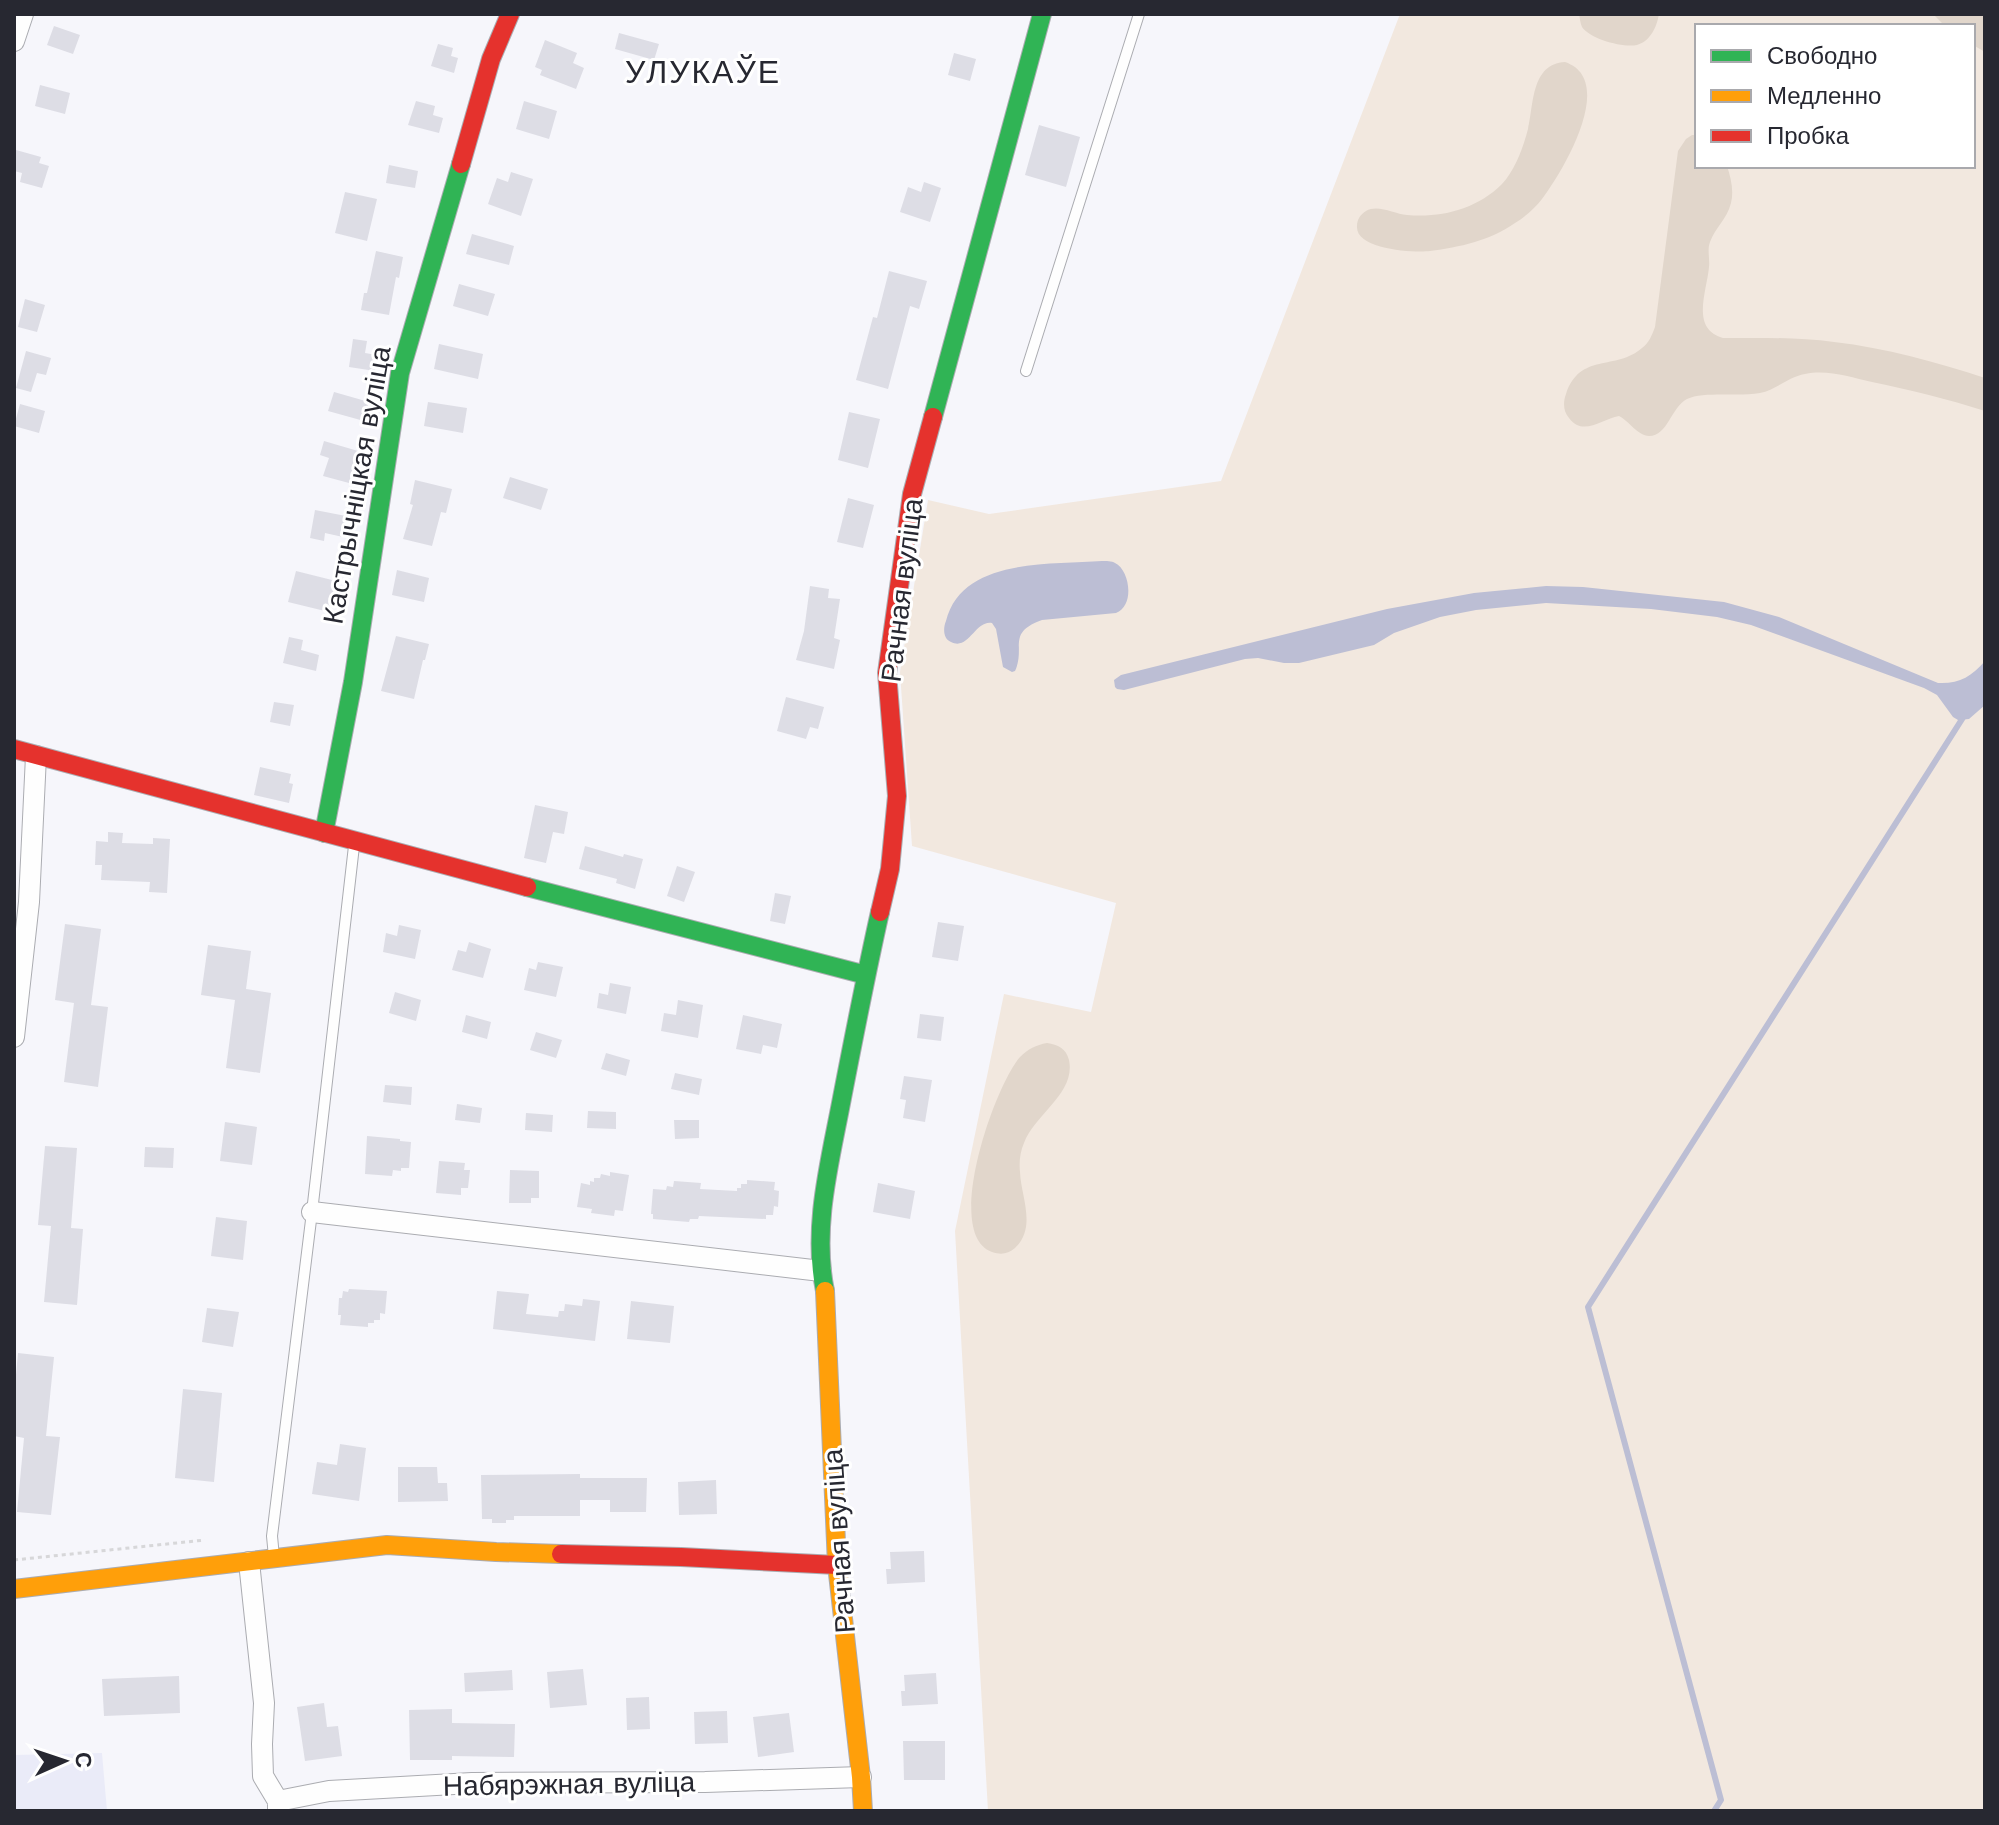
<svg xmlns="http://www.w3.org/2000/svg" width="1999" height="1825" font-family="'Work Sans',sans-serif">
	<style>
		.built { fill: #eaebf8 }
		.green { fill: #f2e8df; fill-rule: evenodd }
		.forest { fill: #e1d6cb }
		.water { fill: #bcbed4 }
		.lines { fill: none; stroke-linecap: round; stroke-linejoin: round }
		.stream { stroke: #bcbed4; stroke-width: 6 }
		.building { fill: #dddde5 }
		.lane-casing { stroke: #abacb1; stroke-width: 12 }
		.street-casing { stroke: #abacb1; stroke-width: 22 }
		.fast-casing { stroke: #abacb1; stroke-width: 20 }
		.slow-casing { stroke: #abacb1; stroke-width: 20 }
		.jam-casing { stroke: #abacb1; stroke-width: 20 }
		.path { stroke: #d7d7d9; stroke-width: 3; stroke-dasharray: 4 4; stroke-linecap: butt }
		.lane { stroke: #fefefe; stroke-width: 10 }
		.street { stroke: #fefefe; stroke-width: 20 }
		.fast { stroke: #30b455; stroke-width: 18 }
		.slow { stroke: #ff9f0a; stroke-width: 18 }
		.jam { stroke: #e5322d; stroke-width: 18 }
		.labels { text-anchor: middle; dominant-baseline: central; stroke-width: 6; stroke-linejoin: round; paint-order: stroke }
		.street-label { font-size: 28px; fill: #272831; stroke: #fff }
		.quarter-label { font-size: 32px; letter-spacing: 2px; fill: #272831; stroke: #fff }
	</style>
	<rect width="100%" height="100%" fill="#f6f6fb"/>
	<path class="built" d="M102,1753L107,1811H14V1755Z"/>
	<path class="green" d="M1400,14H1985V1811H988L955,1231L1004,994L1091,1012L1116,903L912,846L900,672L928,500L989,514L1221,481ZM1697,26H1973V166H1697Z"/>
	<path class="forest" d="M1579,14H1659C1657,26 1651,41 1637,45C1623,48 1590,39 1582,27C1580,23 1580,18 1579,14Z
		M1933,14H1985V52L1973,45V26H1945Z
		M1565,62C1618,80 1562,173 1542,199C1535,208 1525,217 1515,223C1489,241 1460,247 1430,251C1413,253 1355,249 1357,226C1357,219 1361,214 1366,211C1378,204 1394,214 1407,215C1442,218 1477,209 1502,184C1515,170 1523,148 1528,129C1534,104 1531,64 1565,62Z
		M1692,135H1697V166H1727C1731,178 1734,191 1731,203C1727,219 1715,228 1710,242C1707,250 1710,259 1709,267C1707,291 1690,329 1723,338C1760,338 1798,337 1834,342C1886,348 1936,362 1985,378V411C1948,399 1910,390 1872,382C1850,377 1827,369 1805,374C1788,377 1776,390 1760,393C1739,397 1704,391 1687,399C1671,407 1668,436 1649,436C1638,436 1629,421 1619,416C1602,419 1583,437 1569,418C1563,411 1563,402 1566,394C1580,352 1616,371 1642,348C1649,343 1652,335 1655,327L1678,151L1686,139Z
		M1047,1043C1058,1045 1066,1048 1069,1060C1076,1093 1035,1114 1024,1143C1020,1152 1019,1162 1020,1172C1021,1197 1037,1227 1015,1248C1008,1254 1001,1255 992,1252C942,1234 995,1085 1020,1057C1028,1049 1036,1045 1047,1043Z"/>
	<path class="water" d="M1102,561C1106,561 1112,561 1115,563C1130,570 1135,606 1116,613L1042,620C1006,633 1026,647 1015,671L1012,672L1003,667L996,629L992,623C975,620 969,651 951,642C943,639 943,628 946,621C962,557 1051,565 1102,561Z
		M1546,586L1583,587L1724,602L1779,617L1938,683C1959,684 1971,677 1985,661V705L1969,719L1958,720L1953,717L1937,695L1924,688L1751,625L1717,617L1651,609L1546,603L1476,610L1440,617L1394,633L1374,645L1299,663H1284L1258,658L1245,659L1124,690L1117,689L1115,687L1114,680L1121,675L1387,609L1474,593Z"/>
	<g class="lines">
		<path class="stream" d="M1714,1811L1721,1800L1588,1307L1964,716"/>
	</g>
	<path class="building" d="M54,26L80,35L73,54L47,45Z
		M619,33L659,44L654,60L615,49Z
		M545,40L577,53L573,63L584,68L576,89L540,75L542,70L535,67Z
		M438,44L453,48L451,56L458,58L454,73L431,66Z
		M954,53L976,59L970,81L948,75Z
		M40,85L70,93L65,114L35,106Z
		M416,101L435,106L433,115L443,118L439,133L408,125Z
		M524,101L557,111L549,139L516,129Z
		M1039,125L1080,137L1066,187L1025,175Z
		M16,150L41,157L39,163L49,166L42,188L20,182L22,173L14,171V158Z
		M389,165L418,171L415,188L386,183Z
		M511,172L533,179L521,216L488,204L497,178L508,182Z
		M924,182L941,188L930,222L900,212L908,187L921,192Z
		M345,192L377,199L367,241L335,233Z
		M472,234L514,246L509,265L466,254Z
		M376,251L403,257L399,278L396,277L389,315L361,310L364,293H367Z
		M889,271L927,281L919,309L910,306L888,389L856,380L873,317L877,318Z
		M459,284L495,294L488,316L453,306Z
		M25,299L45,305L37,332L18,327Z
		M353,339L367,341L365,353L377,355L375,371L349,367Z
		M439,344L483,354L478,379L434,369Z
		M26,351L51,358L46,375L37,373L31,392L16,388Z
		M334,392L369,402L364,421L328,411Z
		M428,402L467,408L463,433L424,426Z
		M20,404L45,411L39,433L14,426Z
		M849,412L880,419L868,468L838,460Z
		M324,441L358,451L349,483L323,476L329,458L320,455Z
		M510,477L548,489L541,510L503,498Z
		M415,480L452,489L446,513L441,512L432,546L403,539L413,505L410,504Z
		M848,498L874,505L863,548L837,542Z
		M315,510L346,516L343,537L325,533L324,541L310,538Z
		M397,570L429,578L424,602L392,595Z
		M296,571L336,581L329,612L288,602Z
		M810,586L829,589L828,598L840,599L834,638L840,640L834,669L796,660L804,631Z
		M396,636L429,644L425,660H423L414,699L381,691Z
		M289,637L303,640L301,650L319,655L316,671L283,663Z
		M786,697L824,707L818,729L810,727L806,739L777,731Z
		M274,702L294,705L290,726L270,722Z
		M260,767L291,774L289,783L293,784L289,803L254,795Z
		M535,805L568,812L564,834L553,832L546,863L524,858Z
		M108,832L123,833L122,843L153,844V838L170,839L167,893L149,892L150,882L101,880L102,865H95L96,841L108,842Z
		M585,846L623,857L624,854L643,859L635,889L616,883L617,879L579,869Z
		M677,866L695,872L684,902L667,896Z
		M775,893L791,896L785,924L770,921Z
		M938,922L964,926L958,961L932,957Z
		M65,924L101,929L91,1005L108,1007L98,1087L64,1082L74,1003L55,1000Z
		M399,925L421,930L415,959L383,952L386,933L397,936Z
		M469,942L491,949L483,978L452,970L458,950L466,952Z
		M208,945L251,951L246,989L271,993L260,1073L226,1068L235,1000L201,995Z
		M538,962L563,967L556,997L524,990L529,968L536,970Z
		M610,983L631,987L626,1014L597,1008L599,993L608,995Z
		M395,992L421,1000L416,1021L389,1013Z
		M678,1000L703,1005L698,1038L661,1031L664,1013L676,1015Z
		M920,1014L944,1017L941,1041L917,1038Z
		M466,1015L491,1022L487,1039L462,1032Z
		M743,1015L782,1024L777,1048L763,1045L761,1054L736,1049Z
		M536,1032L562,1040L556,1058L530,1050Z
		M606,1053L630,1060L626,1076L601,1069Z
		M675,1073L702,1079L699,1095L671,1089Z
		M904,1076L932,1080L925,1122L903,1118L906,1100L900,1099Z
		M385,1085L412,1087L411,1105L383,1102Z
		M457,1104L482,1108L480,1123L455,1120Z
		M588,1111L616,1112V1129L587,1128Z
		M526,1113L553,1115L552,1132L525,1130Z
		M674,1120H699V1138L675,1139Z
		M225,1122L257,1127L252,1165L220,1161Z
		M367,1136L400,1139V1141L411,1142L409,1168H401V1171L393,1170L392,1176L365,1174Z
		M45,1146L77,1148L71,1228L83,1229L77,1305L44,1302L51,1226L38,1225Z
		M145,1147L174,1148L173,1168L144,1167Z
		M439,1161L465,1163L464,1170H470L468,1188H461V1195L436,1193Z
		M510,1170L539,1171V1198H531V1203H509Z
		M610,1172L629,1175L623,1211L615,1210L614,1216L591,1213L592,1209L577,1207L581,1183L590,1185V1181L594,1182V1178H600L601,1174L610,1176Z
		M747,1180L775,1182L774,1190L779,1191L778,1207L774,1206L773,1215H766V1219L699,1216L698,1219H690L689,1222L653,1219V1214H651L653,1189L666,1190L667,1186L673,1187L674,1181L701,1183L700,1189L737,1191V1188H741V1184H747Z
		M878,1183L915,1191L910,1219L873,1212Z
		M216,1217L247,1221L243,1260L211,1256Z
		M349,1289L387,1291L385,1314L380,1313V1320H374V1323H368V1327L340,1325L341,1315H338L339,1298H342L343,1291L348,1292Z
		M497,1291L529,1294L526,1314L558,1317L559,1311H564L565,1304L582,1306L583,1299L600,1301L595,1341L493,1329Z
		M631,1301L674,1306L670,1343L627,1339Z
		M207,1308L239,1312L233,1347L202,1342Z
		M18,1353L54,1357L46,1436L60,1437L51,1515L17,1512L24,1438L14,1436V1396Z
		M183,1389L222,1393L214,1482L175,1478Z
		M340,1444L366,1448L359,1501L312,1494L317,1462L337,1465Z
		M398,1467H437L438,1483H447L448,1501L398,1502Z
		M580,1474V1478H647L646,1512H610V1500H580V1516H514V1520H506V1523H492V1519H482L481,1475Z
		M716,1480L717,1514L679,1515L678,1482Z
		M924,1551L925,1582L887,1584L886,1569H891L890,1552Z
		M583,1669L587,1705L550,1708L547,1672Z
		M512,1670L513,1690L465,1692L464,1673Z
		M936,1673L938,1704L902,1706L901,1691H905L904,1675Z
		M179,1676L180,1713L104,1716L102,1679Z
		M649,1697L650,1729L627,1730L626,1698Z
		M324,1703L327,1727L338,1726L342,1756L305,1761L297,1707Z
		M452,1709V1723L515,1724L514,1757L452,1756V1760H410L409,1710Z
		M727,1711L728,1743L695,1744L694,1712Z
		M789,1713L794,1752L758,1757L753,1717Z
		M903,1741H945V1780H904Z"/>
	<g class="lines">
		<g class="lane-casing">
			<path id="lane" d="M1026,371L1139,14
				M274,1557L272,1536L312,1212L354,846"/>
		</g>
		<g class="street-casing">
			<path id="street" d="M14,41L23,14
				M14,1037L29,902L36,756
				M312,1212L821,1271
				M249,1562L264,1703L262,1744L263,1776L278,1801V1811
				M278,1801L329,1791L472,1783L705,1782L861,1777"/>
		</g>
		<g class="fast-casing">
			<path id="fast" d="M933,417L1042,14
				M324,833L353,682L400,373L461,164
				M527,887L866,975
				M825,1291C812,1227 830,1162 842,1098C854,1036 866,974 880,912"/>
		</g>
		<g class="slow-casing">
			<path id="slow" d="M825,1291L837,1565L861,1777L863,1811
				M14,1589L387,1545L496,1552L561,1554"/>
		</g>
		<g class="jam-casing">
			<path id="jam" d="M461,164L491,59L510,14
				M14,749L527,887
				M880,912L890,869L897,796L887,673L912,494L933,417
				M561,1554L681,1557L837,1565"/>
		</g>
		<path class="path" d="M14,1560L205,1540"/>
		<use href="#lane" class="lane"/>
		<use href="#street" class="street"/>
		<use href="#fast" class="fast"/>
		<use href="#slow" class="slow"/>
		<use href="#jam" class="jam"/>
	</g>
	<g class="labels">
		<g class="street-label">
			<text transform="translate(357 485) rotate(-80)">Кастрычніцкая вуліца</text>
			<text transform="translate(902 590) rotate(-83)">Рачная вуліца</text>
			<text transform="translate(839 1541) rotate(-94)">Рачная вуліца</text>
			<text transform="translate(569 1784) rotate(-1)">Набярэжная вуліца</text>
		</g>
		<g class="quarter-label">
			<text x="703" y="72">УЛУКАЎЕ</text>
		</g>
	</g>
	<rect width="1999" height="1825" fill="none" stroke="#272831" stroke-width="32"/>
	<rect x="1695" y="24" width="280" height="144" fill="#ffffff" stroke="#a9a9ad" stroke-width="2"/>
	<rect x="1711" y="50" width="40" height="12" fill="#30b455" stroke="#a9a9ad" stroke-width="2"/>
	<text x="1767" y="64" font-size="24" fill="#272831">Свободно</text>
	<rect x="1711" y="90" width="40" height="12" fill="#ff9f0a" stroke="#a9a9ad" stroke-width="2"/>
	<text x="1767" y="104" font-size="24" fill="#272831">Медленно</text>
	<rect x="1711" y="130" width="40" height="12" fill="#e5322d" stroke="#a9a9ad" stroke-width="2"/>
	<text x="1767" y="144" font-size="24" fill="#272831">Пробка</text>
	<g transform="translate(64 1761) rotate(87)" stroke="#ffffff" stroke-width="6" paint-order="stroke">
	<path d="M0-6L14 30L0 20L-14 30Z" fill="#272831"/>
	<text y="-12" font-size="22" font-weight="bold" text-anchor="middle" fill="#272831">С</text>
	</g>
</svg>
